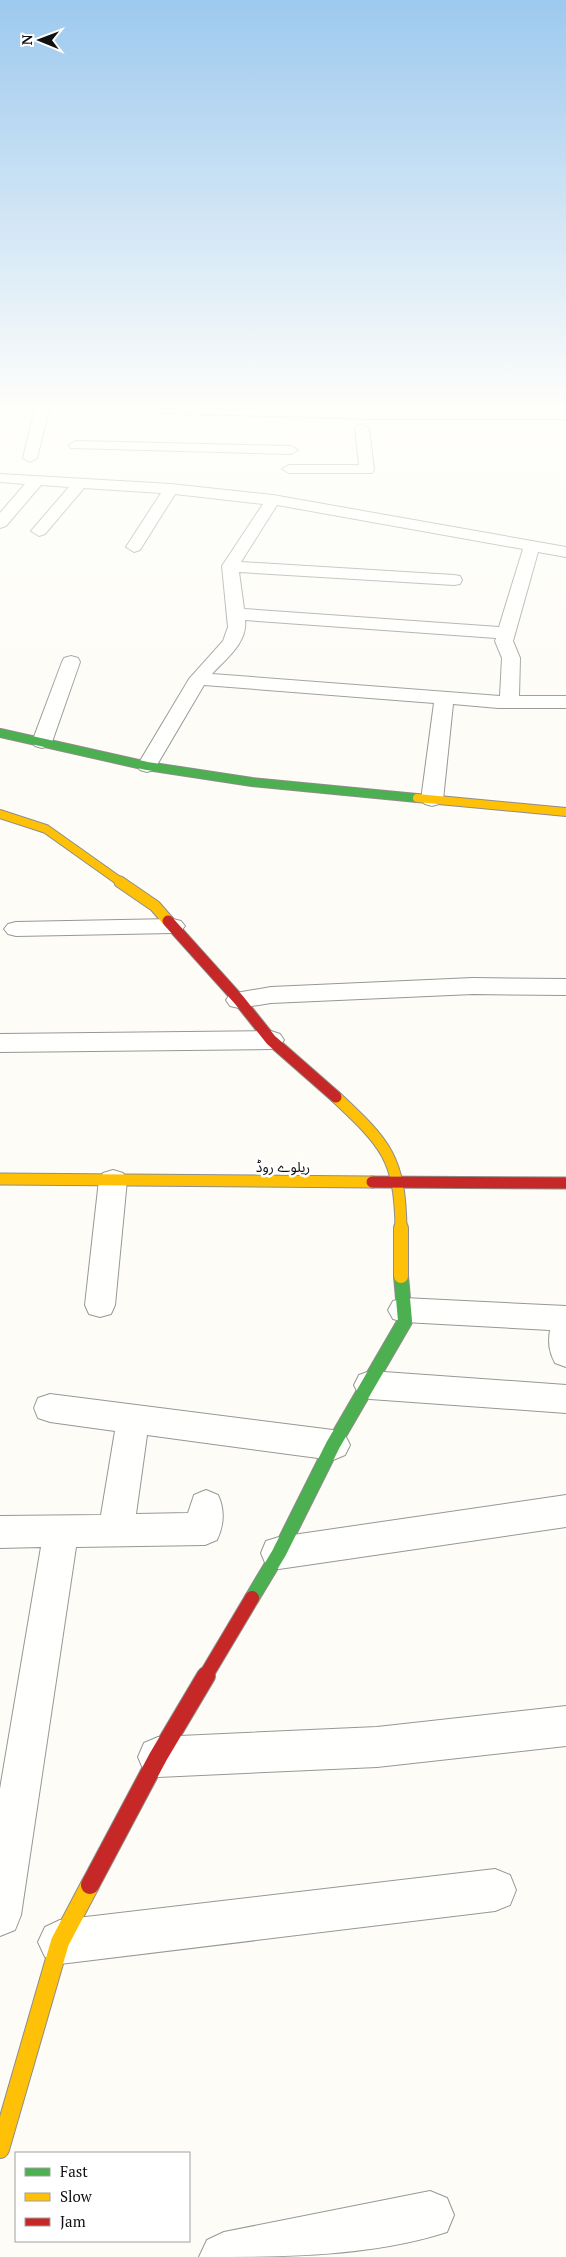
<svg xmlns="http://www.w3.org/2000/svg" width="566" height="2257" font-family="'PT Serif','Noto Sans Arabic',serif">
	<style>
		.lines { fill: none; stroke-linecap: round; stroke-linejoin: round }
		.street-casing { stroke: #979795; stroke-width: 2 }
		.fast-far1-casing { stroke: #8e8d8b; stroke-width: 10 }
		.fast-casing { stroke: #8e8d8b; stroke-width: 16 }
		.slow-far3-casing { stroke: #8e8d8b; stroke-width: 10 }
		.slow-far2-casing { stroke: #8e8d8b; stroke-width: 13 }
		.slow-far1-casing { stroke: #8e8d8b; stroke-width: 16 }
		.slow-casing { stroke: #8e8d8b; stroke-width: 20 }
		.jam-far2-casing { stroke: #8e8d8b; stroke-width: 13 }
		.jam-far1-casing { stroke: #8e8d8b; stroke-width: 16 }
		.jam-casing { stroke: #8e8d8b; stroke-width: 20 }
		.street { fill: #fffffe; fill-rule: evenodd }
		.fast-far1 { stroke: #4caf50; stroke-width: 8 }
		.fast { stroke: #4caf50; stroke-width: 14 }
		.slow-far3 { stroke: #ffc107; stroke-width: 8 }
		.slow-far2 { stroke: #ffc107; stroke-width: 11 }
		.slow-far1 { stroke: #ffc107; stroke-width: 14 }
		.slow { stroke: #ffc107; stroke-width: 18 }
		.jam-far2 { stroke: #c62828; stroke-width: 11 }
		.jam-far1 { stroke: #c62828; stroke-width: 14 }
		.jam { stroke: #c62828; stroke-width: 18 }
		.labels { text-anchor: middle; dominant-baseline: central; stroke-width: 5; stroke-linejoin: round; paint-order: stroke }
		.street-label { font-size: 14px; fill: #111; stroke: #fff }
	</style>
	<rect width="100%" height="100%" fill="#fdfcf7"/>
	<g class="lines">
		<g class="street-casing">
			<path id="street" d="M35,409H49L37,458L30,462L23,458Z
				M156,409L563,412L566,413V419H372L163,413Z
				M362,424L369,428L374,470L372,473H289L282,469L289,465H359L355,428Z
				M76,441L291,446L298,450L291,454L71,448L69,445Z
				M0,474L171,484L273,495L566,547V557L538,552L513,641L520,658L519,696H566V708H498L453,704L443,800L439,804L432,806L425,804L421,800L434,703L204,685L154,770L147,772L140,770L137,766L189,679L223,641L228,627L222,566L263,504L175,494L140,550L134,552L126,547L161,493L84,488L45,534L39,536L31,531L69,487L41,485L6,526L0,528V513L25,484L0,482ZM277,505L523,549L499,627L244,609L239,572L454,585L460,584L462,580L460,576L454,575L241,562ZM245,620L496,638L495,641L502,658L500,696L212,674C226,659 248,642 245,620Z
				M71,656L78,658L80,662L52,742L49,746L42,748L35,746L32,742L62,662L64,658Z
				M173,919L181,921L185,926L181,931L173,933L16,936L8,934L4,929L8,924L16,922Z
				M473,978L566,979V995L473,994L271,1003L239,1008L230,1006L226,1000L230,994L271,987Z
				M271,1031L280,1034L284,1040L280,1046L271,1049L0,1052V1034Z
				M113,1170L123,1173L127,1180L115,1305L111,1314L100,1317L89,1314L85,1305L99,1180L103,1173Z
				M404,1298L566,1306V1367L555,1363C549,1352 548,1343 550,1330L404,1322L393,1319L388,1310L393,1301Z
				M370,1371L566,1385V1413L370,1399L359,1395L354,1385L359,1375Z
				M50,1394L333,1430L345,1435L350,1445L345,1455L333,1460L147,1435L136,1514L188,1513L194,1495L206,1490L218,1495C225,1510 224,1525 217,1540L205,1545L76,1547L21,1915L15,1930L0,1936V1789L41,1547L0,1548V1516L101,1515L115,1431L50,1422L38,1418L34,1408L38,1398Z
				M566,1495V1527L279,1569L266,1565L261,1553L266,1541L279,1537Z
				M566,1706V1746L377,1767L158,1777L144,1771L138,1757L144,1743L158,1737L377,1727Z
				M495,1869L510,1875L516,1890L510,1905L495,1911L60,1964L45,1957L38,1942L45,1927L60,1920Z
				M430,2191L447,2198L454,2215L447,2232C369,2257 282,2257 199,2257L207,2240L224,2232Z"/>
		</g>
		<g class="fast-far1-casing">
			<path id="fast-far1" d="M0,733L147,766L252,782L417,798"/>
		</g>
		<g class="fast-casing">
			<path id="fast" d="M252,1598L279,1553L333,1445L405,1321L401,1276"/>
		</g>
		<g class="slow-far3-casing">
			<path id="slow-far3" d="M417,798L566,812
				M0,814L46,829L122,883"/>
		</g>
		<g class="slow-far2-casing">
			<path id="slow-far2" d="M120,882L155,906L168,921
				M336,1097C386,1144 400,1158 401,1229
				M0,1179L372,1182"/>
		</g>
		<g class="slow-far1-casing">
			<path id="slow-far1" d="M401,1276V1228"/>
		</g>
		<g class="slow-casing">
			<path id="slow" d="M0,2149L60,1942L90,1885"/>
		</g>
		<g class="jam-far2-casing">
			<path id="jam-far2" d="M168,921L239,1000L271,1040L336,1097
				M372,1182L566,1183"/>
		</g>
		<g class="jam-far1-casing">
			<path id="jam-far1" d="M205,1677L252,1598"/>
		</g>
		<g class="jam-casing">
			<path id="jam" d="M90,1885L158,1757L206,1676"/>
		</g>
		<use href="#street" class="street"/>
		<use href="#fast-far1" class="fast-far1"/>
		<use href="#fast" class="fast"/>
		<use href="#slow-far3" class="slow-far3"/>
		<use href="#slow-far2" class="slow-far2"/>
		<use href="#slow-far1" class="slow-far1"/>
		<use href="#slow" class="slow"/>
		<use href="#jam-far2" class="jam-far2"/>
		<use href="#jam-far1" class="jam-far1"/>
		<use href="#jam" class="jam"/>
	</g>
	<linearGradient id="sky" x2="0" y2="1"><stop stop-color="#9dc9ee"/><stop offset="0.56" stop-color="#fefefb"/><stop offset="1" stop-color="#fefefb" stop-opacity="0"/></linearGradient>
	<rect width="566" height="724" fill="url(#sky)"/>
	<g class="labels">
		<g class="street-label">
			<text x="283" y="1166">ریلوے روڈ</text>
		</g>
	</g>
	<rect x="15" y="2152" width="175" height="90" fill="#ffffff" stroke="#a0a0a0"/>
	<rect x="25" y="2168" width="25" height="8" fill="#4caf50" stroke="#a0a0a0"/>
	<text x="60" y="2177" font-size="15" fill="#111111">Fast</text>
	<rect x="25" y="2193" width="25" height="8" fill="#ffc107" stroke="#a0a0a0"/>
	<text x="60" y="2202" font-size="15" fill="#111111">Slow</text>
	<rect x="25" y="2218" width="25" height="8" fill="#c62828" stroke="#a0a0a0"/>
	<text x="60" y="2227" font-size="15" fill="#111111">Jam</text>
	<g transform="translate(40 40) rotate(271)" stroke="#ffffff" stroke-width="4" paint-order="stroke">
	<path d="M0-4L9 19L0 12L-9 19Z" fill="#111111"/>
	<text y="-8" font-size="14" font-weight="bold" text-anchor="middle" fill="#111111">N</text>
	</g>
</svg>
